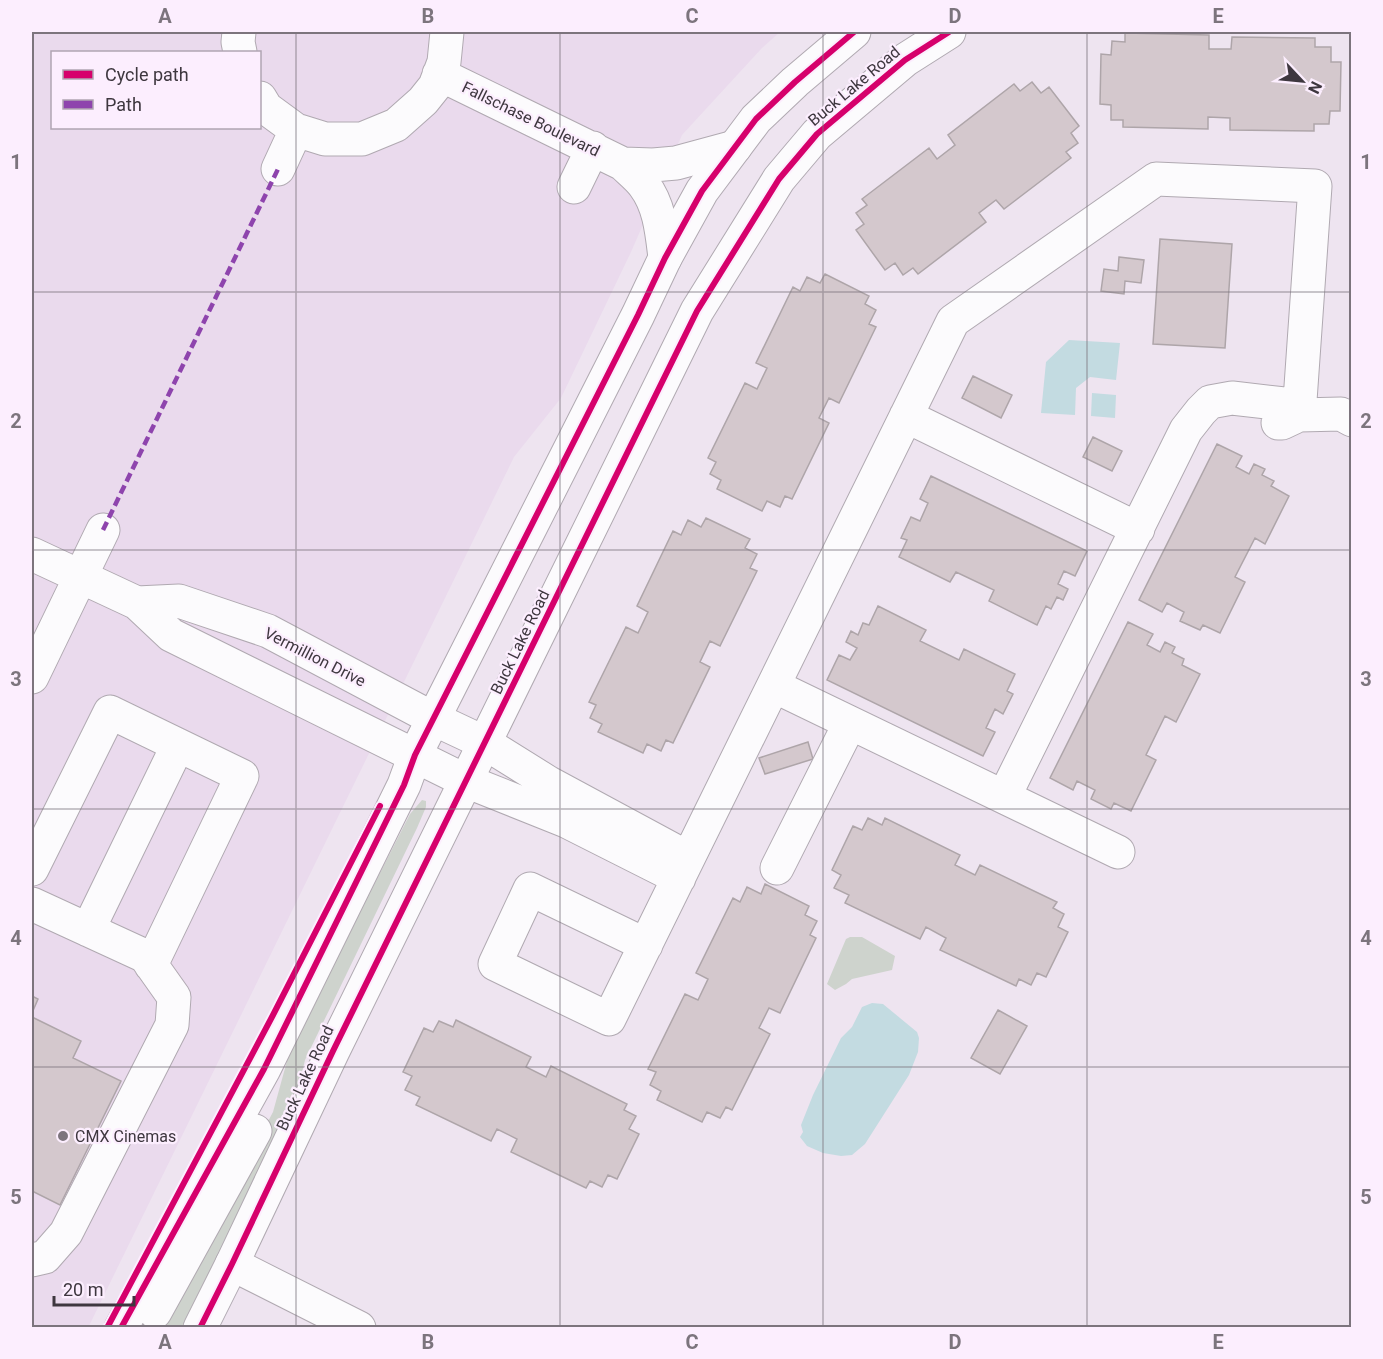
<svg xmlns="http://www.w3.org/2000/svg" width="1383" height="1359" font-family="Roboto,sans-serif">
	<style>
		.built { fill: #eadaed; fill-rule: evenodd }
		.green { fill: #ced3cd }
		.water { fill: #c3dbe1 }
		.building { fill: #d4c8cd; stroke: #aea5a9; stroke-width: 1.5 }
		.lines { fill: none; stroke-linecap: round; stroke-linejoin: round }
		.minor-casing { stroke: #b0a9b1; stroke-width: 35 }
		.major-casing { stroke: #b0a9b1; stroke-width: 35 }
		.minor { stroke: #fcfbfd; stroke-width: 33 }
		.major { stroke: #fcfbfd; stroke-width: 33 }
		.quiet { stroke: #8e44ad; stroke-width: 4.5; stroke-dasharray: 9 4.5; stroke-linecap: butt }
		.cycleway-casing { stroke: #fceefe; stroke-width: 10 }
		.cycleway { stroke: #d6006c; stroke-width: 6 }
		.grid { fill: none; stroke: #7c747d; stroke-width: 1.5; stroke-opacity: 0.55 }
		.poi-dot { fill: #7c747d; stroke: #fceefe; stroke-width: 2 }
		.labels { text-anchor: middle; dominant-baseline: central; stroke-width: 4.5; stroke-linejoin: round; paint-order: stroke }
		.street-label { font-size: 16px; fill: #3e373f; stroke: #fceefe }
		.poi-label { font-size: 16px; fill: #3e373f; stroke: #fceefe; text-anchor: start }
		.neatline { fill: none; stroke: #7c747d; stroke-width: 2 }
		.grid-label { font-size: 20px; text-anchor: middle; font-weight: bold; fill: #7c747d }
	</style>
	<rect width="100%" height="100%" fill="#eee4f0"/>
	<path class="built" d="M32,32H780L762,48L682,135L631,252L561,398L514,457L88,1328L32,1327ZM52,52H260V128H52Z"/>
	<path class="green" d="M422,800L426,801V807L417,828L305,1060L292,1114L185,1327L158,1328L273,1112L290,1050L410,814Z
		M850,937H862L895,956L892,970L852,979L846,984L835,990L827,984L846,939Z"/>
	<path class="water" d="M1069,340L1120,343L1116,380L1090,377L1076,388L1075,415L1041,413L1046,362Z
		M1092,393L1116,395L1115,418L1091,416Z
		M872,1003L883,1004L917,1032L919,1038L918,1052L909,1075L865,1144L852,1155L841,1156L823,1153L807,1146L800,1137L803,1132L801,1125L813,1095L841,1038L852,1027L862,1007Z"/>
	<path class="building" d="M1125,33L1209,35V49H1231L1232,37L1315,38V47H1331V62H1341L1340,111H1330L1329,124H1314V131L1230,130V118L1208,117V129L1123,127V120H1111V105L1100,104L1101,54L1111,55L1112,41L1125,42Z
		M1032,82L1041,93L1049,87L1079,126L1071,133L1078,143L1066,152L1071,158L1004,209L996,200L979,213L986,222L918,274L913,268L903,275L895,263L885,270L856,230L864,224L856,213L867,205L862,199L929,148L937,159L955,145L948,135L1014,84L1020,91Z
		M1160,239L1232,244L1225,348L1153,344Z
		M1119,257L1144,260L1141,283L1125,281L1124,294L1101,291L1104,269L1118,271Z
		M825,274L869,296L865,304L876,310L869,324L876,327L839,403L829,398L819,418L829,423L792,499L785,496L780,507L767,501L762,511L717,489L721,480L710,474L716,462L708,458L745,383L757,389L767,368L756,363L793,287L800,291L807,277L820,283Z
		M973,376L1012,395L1001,418L962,398Z
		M1093,437L1122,451L1112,471L1083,457Z
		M1217,444L1242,456L1236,467L1249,474L1254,464L1265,469L1262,475L1274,481L1271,486L1289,496L1265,544L1255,538L1235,577L1245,582L1220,633L1203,625L1200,630L1180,621L1184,612L1167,603L1162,612L1139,600Z
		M931,476L1087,551L1075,576L1064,571L1058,584L1068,589L1063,600L1057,597L1051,609L1046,606L1037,625L989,601L994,590L956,572L950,582L899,557L907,540L901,538L911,517L920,521L928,503L920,499Z
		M706,518L750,539L745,548L757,554L750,568L757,571L720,646L710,641L700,662L710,667L673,743L666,740L661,751L647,744L643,753L598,732L602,724L590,718L596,705L589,702L626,627L638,633L648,612L637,606L673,531L681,535L688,520L701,527Z
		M878,606L926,630L920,641L959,660L964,649L1015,674L1007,691L1013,694L1003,714L995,709L986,728L995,732L983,756L827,680L839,655L850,660L857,648L846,642L851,631L858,635L863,623L869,625Z
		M1128,622L1153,634L1147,645L1160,652L1165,642L1175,647L1172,653L1184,659L1182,665L1200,674L1176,722L1165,716L1146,755L1156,760L1131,811L1114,803L1111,809L1091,799L1095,790L1077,781L1073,790L1050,778Z
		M808,742L813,759L765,774L759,758Z
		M868,818L882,825L885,818L960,855L955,865L975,875L980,865L1057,902L1053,908L1064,914L1058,927L1068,932L1046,977L1037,973L1031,985L1019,979L1016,986L940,950L946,938L926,927L920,939L845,903L849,895L834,888L841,875L832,870L853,826L862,830Z
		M765,884L809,906L805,915L817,921L810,935L816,938L780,1013L769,1008L759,1028L770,1034L732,1110L726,1107L720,1118L707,1112L702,1122L657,1100L661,1091L650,1085L656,1072L648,1069L685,994L698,1000L708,979L696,973L733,898L740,902L747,887L761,894Z
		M32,996L38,999L32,1013Z
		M998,1010L1027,1026L1000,1074L971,1058Z
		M32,1017L81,1041L73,1058L121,1081L60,1205L32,1191Z
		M456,1020L531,1057L526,1067L546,1077L551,1066L627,1104L624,1110L636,1116L629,1129L639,1134L617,1179L608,1175L602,1187L590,1181L586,1188L511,1152L517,1139L497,1129L491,1141L416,1105L420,1097L405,1090L412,1076L403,1072L424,1028L433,1032L439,1021L453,1027Z"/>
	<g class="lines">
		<g class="minor-casing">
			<path id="minor" d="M239,32L238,42L240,52
				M439,74L623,164C630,171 638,177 644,185C660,206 662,233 665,258
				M260,98L266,108L296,130L325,139H362L396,125L423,101L435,86L444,62L447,32
				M623,164L653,165L676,163L735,147
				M278,169L296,130
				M574,187L593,148
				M906,416L1138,529
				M1278,423H1282L1299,415L1341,414L1352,420
				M32,554L137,603L171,635L466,781L566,821L679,878
				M137,603L179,601L268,631L434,719L485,743L549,783L688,858
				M32,677L103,530
				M774,686L1118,852
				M1004,797L1186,430L1201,411L1210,402L1232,398L1284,404L1299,415
				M777,868L850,723
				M32,869L110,712L242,776L151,965
				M32,904L145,956L174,997L172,1025L66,1233L45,1257L32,1260
				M88,930L178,745
				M646,945L530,889L495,964L609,1019L953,321L1156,179L1315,186L1299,415
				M232,1264L359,1328"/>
		</g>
		<g class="major-casing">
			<path id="major" d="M155,1312L255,1131
				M121,1328L264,1069L404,785L415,755L638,315L665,258L702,191L756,119L795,82L854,32
				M200,1328L232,1264L333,1051L697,311L779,179L817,134L905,60L949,32"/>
		</g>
		<use href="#minor" class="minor"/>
		<use href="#major" class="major"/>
		<path class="quiet" d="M103,530L278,169"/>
		<g class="cycleway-casing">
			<path id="cycleway" d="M107,1328L273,1015L380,806
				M121,1328L264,1069L404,785L415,755L638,315L665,258L702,191L756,119L795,82L854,32
				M200,1328L232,1264L333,1051L697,311L779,179L817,134L905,60L949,32"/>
		</g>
		<use href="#cycleway" class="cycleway"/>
	</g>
	<path class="grid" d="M296,32V1328M560,32V1328M823,32V1328M1087,32V1328M32,292H1352M32,550H1352M32,809H1352M32,1067H1352"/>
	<circle class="poi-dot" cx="63" cy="1136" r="6"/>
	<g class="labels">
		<g class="street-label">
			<text transform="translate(854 86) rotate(-40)">Buck Lake Road</text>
			<text transform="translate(531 119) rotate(26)">Fallschase Boulevard</text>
			<text transform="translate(520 642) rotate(-64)">Buck Lake Road</text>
			<text transform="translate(315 657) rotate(27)">Vermillion Drive</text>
			<text transform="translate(305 1078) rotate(-65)">Buck Lake Road</text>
		</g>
		<g class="poi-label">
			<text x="75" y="1136">CMX Cinemas</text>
		</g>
	</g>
	<rect width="1383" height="1359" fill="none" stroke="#fceefe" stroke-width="66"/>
	<rect x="51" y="51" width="210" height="78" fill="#fceefe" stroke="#b0a5b2" stroke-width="1.5"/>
	<rect x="63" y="70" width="30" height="9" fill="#d6006c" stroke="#b0a5b2" stroke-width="1.5"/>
	<text x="105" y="81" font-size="18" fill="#3e373f">Cycle path</text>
	<rect x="63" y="100" width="30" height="9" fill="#8e44ad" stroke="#b0a5b2" stroke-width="1.5"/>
	<text x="105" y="111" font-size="18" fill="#3e373f">Path</text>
	<g transform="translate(1302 81) rotate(116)" stroke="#fceefe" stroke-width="4.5" paint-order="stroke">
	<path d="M0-4.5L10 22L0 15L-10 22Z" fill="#3e373f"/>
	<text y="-9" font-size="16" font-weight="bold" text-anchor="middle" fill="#3e373f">N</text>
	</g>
	<path d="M54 1296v9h80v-9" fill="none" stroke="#3e373f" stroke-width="3"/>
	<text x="63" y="1296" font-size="18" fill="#3e373f" stroke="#fceefe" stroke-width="4.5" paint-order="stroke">20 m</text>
	<rect x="33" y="33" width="1317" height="1293" class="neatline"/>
	<g class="grid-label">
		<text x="165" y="23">A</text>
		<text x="428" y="23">B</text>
		<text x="692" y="23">C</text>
		<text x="955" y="23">D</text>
		<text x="1218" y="23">E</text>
		<text x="16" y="169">1</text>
		<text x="1366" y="169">1</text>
		<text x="16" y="428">2</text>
		<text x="1366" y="428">2</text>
		<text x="16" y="686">3</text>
		<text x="1366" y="686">3</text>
		<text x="16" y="945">4</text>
		<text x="1366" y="945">4</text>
		<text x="16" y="1204">5</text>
		<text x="1366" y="1204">5</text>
		<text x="165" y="1349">A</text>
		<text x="428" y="1349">B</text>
		<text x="692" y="1349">C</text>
		<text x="955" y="1349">D</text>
		<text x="1218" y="1349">E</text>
	</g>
</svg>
